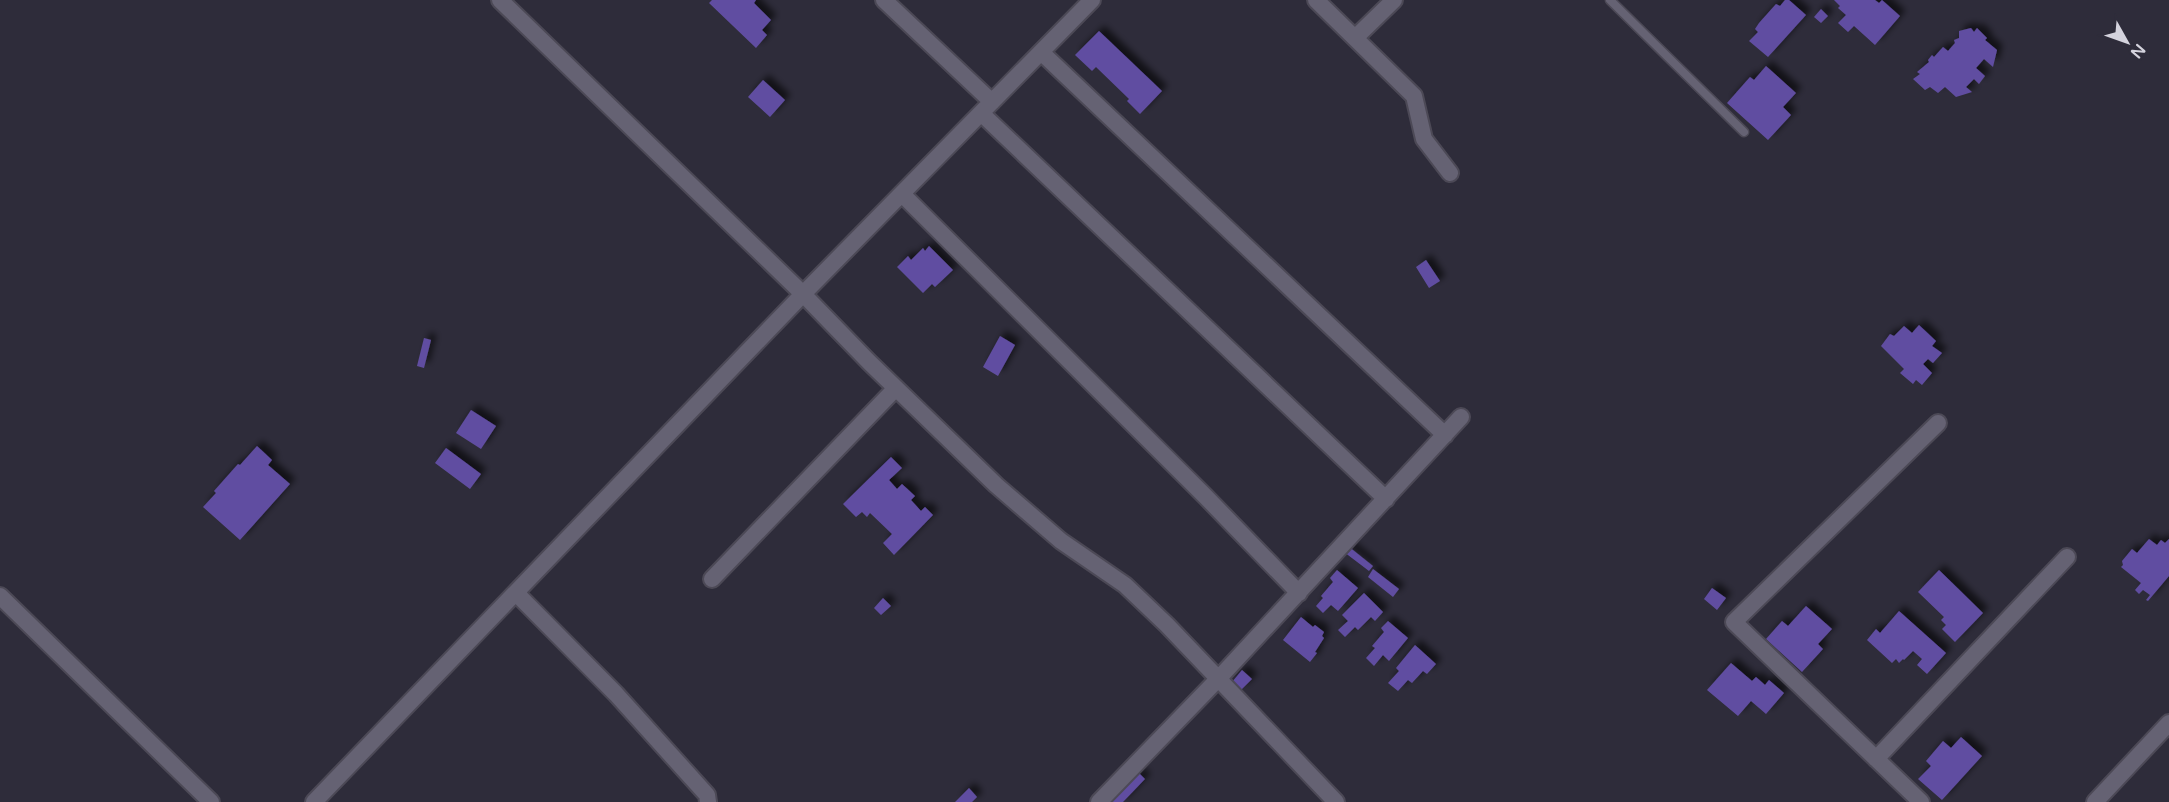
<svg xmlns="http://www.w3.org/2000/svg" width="2169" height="802" font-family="'Varela Round',sans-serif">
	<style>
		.building { fill: #614ea1; filter: url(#shadow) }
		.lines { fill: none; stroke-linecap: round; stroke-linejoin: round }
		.lane-casing { stroke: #4c4956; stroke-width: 11 }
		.street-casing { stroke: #4c4956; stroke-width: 20 }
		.lane { stroke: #656273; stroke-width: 8 }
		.street { stroke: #656273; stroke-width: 16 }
	</style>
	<defs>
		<filter id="shadow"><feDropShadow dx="5.5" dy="-5.5" stdDeviation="3" flood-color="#0009"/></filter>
	</defs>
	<rect width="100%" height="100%" fill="#2e2c3a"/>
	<path class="building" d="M712,0H756L754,3L771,20L762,30L767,35L756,48L709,3Z
		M1785,0H1789L1806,15L1768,57L1749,41L1758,32L1755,29L1759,23L1776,4L1780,6Z
		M1834,0H1875L1879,3L1882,0L1900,16L1875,45L1854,26L1848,32L1838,23L1846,15L1838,8L1840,6Z
		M1821,9L1828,16L1821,23L1814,17Z
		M1971,28L1974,32L1977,28L1987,38L1985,40L1997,50L1993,67L1984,59L1976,68L1985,76L1979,84L1974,79L1966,87L1972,92L1956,97L1945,87L1938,93L1930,87L1925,90L1913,79L1920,74L1917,72L1929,62L1928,60L1932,55L1934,57L1943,47L1948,51L1955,43L1954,40L1959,38V31Z
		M1099,31L1162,91L1140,114L1127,101L1129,99L1096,67L1092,71L1075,55Z
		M1766,66L1796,93L1783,107L1791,115L1768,140L1727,103L1750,77L1754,80Z
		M763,80L785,100L770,117L748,97Z
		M929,246L953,270L935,287L932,284L923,293L897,267L908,256L911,260L923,248L925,251Z
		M1426,260L1440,281L1429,288L1416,267Z
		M1919,325L1936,341L1932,346L1942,353L1933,363L1928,359L1923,364L1932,373L1922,385L1916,380L1913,384L1900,373L1904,369L1881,346L1890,334L1894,336L1904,326L1912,333Z
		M1000,336L1015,345L998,376L983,367Z
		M424,338L431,340L424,368L417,366Z
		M471,410L496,426L481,449L456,433Z
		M257,446L272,460L268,465L290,484L240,540L203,507L216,493L214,491L238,464L240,465Z
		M446,448L481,474L470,489L435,463Z
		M891,457L902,468L889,480L897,489L902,484L915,496L911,500L921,511L925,507L933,515L894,555L883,543L892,534L870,513L867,517L862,512L856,517L843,504Z
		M2149,539L2157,545L2161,540L2165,543L2169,539V576L2148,601L2146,600L2150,595L2143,590L2139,594L2135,590L2141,583L2121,567L2123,565L2122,561L2132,549L2137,553Z
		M1348,546L1373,566L1369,571L1344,552Z
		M1373,569L1399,589L1393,597L1368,577Z
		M1337,570L1358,588L1338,611L1331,605L1323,613L1316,606L1323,598L1321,596L1333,582L1330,578Z
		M1939,570L1983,613L1955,642L1942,629L1946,625L1941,620L1944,617L1918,592Z
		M1712,588L1726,598L1717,610L1704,599Z
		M1364,593L1383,612L1375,621L1371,617L1358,630L1355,627L1345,637L1338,630L1348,621L1342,615Z
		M883,598L891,606L881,615L874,608Z
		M1806,606L1832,629L1818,644L1823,649L1802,672L1766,639L1782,621L1788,626Z
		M1899,611L1946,653L1927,674L1917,665L1922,659L1913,651L1904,660L1903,659L1899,663L1896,659L1892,663L1867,640L1876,629L1880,633Z
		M1301,617L1313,627L1315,625L1324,632L1322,636L1324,638L1315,652L1317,653L1310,662L1283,640Z
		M1388,621L1408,638L1389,661L1383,655L1374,666L1366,658L1375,648L1372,646L1384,632L1381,628Z
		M1415,645L1436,664L1427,674L1423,671L1412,683L1408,680L1398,691L1388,683L1399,671L1396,668Z
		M1731,663L1752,681L1756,677L1765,685L1769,680L1784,693L1766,714L1751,701L1738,716L1707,690Z
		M1242,670L1252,679L1241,690L1232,682Z
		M1961,737L1982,756L1942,800L1918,779L1931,766L1926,761L1943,741L1951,748Z
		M1139,773L1145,779L1123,802H1111Z
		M969,788L977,797L972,802H955Z"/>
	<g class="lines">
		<g class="lane-casing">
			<path id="lane" d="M1610,0L1744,132"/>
		</g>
		<g class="street-casing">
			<path id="street" d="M500,0L803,294L869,362L996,485L1061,541L1125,585L1167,625L1336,802
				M884,0L992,102
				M1316,0L1414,96L1424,139L1450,173
				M1355,38L1394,0
				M1041,52L1445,435
				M981,113L1386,499
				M902,194L1205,496L1299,593
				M712,579L896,388
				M516,593L616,694L707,795L708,802
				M0,596L211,802
				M1876,759L2067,557
				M314,802L803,294L1092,0
				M1099,802L1219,678L1461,417
				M1921,802L1734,622L1938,423
				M2095,802L2169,723"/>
		</g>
		<use href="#lane" class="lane"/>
		<use href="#street" class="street"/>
	</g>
	<g transform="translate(2127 42) rotate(130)" stroke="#2e2c3a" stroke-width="4.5" paint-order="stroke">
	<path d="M0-4.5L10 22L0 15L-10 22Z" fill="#d4d3dd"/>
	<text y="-9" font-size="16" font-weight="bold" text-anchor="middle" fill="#d4d3dd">N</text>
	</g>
</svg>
